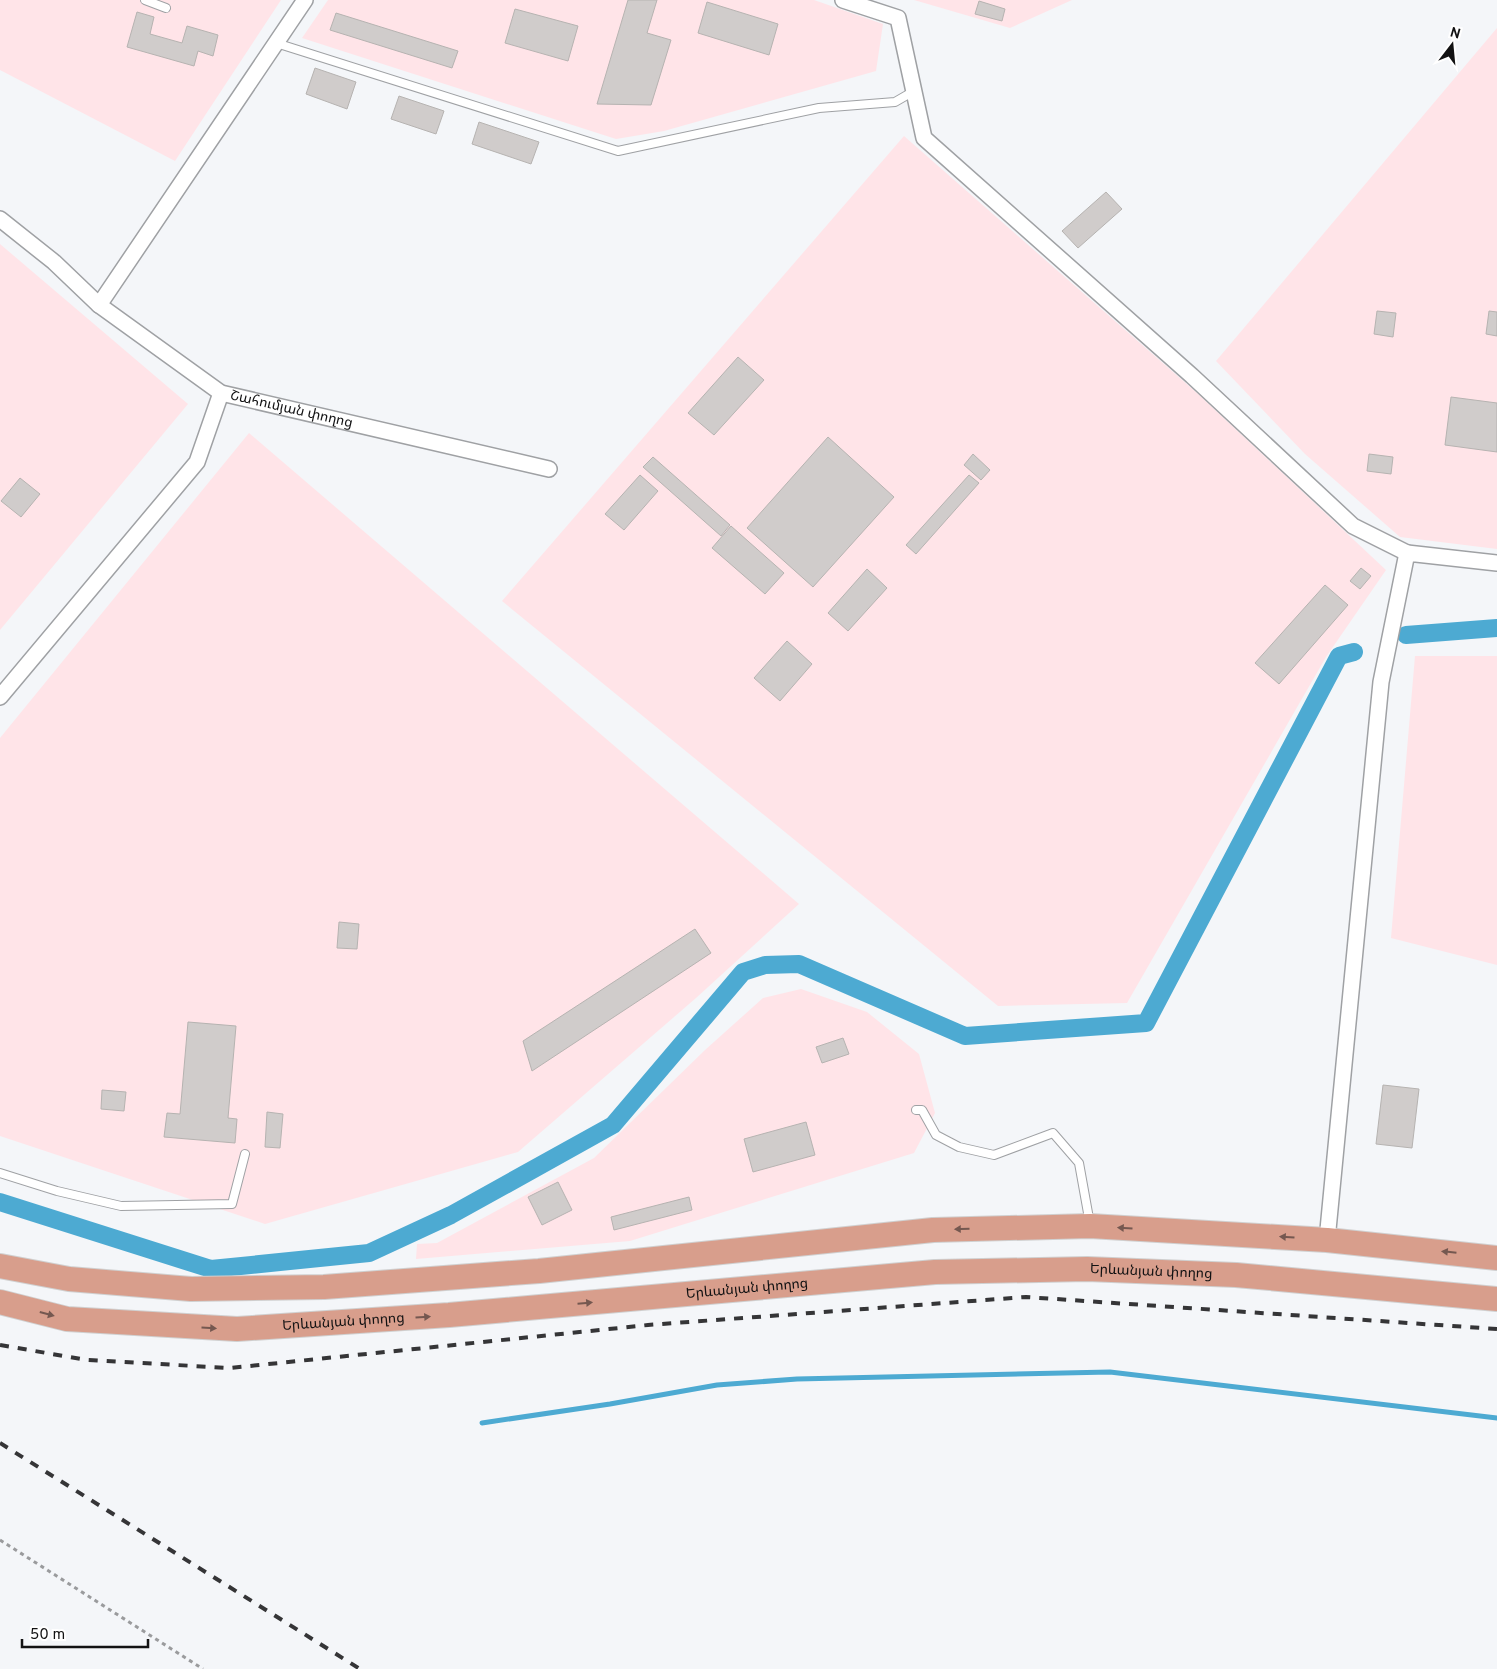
<svg xmlns="http://www.w3.org/2000/svg" width="1497" height="1669" font-family="Overpass,'Noto Sans Armenian',sans-serif">
	<style>
		.industrial { fill: #ffe4e8 }
		.lines { fill: none; stroke-linecap: round; stroke-linejoin: round }
		.stream { stroke: #4daad2; stroke-width: 5 }
		.canal { stroke: #4daad2; stroke-width: 18 }
		.building { fill: #d0cccb; stroke: #b6b3b1 }
		.service-casing { stroke: #9fa1a4; stroke-width: 10 }
		.minor-casing { stroke: #9fa1a4; stroke-width: 18 }
		.trunk-casing { stroke: #d0d0d0; stroke-width: 26 }
		.path { stroke: #9a9b9d; stroke-width: 3; stroke-dasharray: 4 4; stroke-linecap: butt }
		.service { stroke: #fff; stroke-width: 8 }
		.minor { stroke: #fff; stroke-width: 15 }
		.trunk { stroke: #d89e8c; stroke-width: 24 }
		.rail { stroke: #353537; stroke-width: 4; stroke-dasharray: 9 9; stroke-linecap: butt }
		.oneway { fill: #755850 }
		.labels { text-anchor: middle; dominant-baseline: central; stroke-width: 5; stroke-linejoin: round; paint-order: stroke }
		.street-label { font-size: 14px; fill: #121213; stroke: #fff }
	</style>
	<rect width="100%" height="100%" fill="#f4f6f9"/>
	<path class="industrial" d="M0,0H281L175,161L0,70Z
		M328,0H814L883,24L876,71L664,131L616,139L302,38Z
		M914,0H1072L1010,28Z
		M1497,28V549L1400,537L1305,454L1216,361Z
		M904,136L1197,393L1386,570L1326,657L1127,1003L998,1006L502,601Z
		M0,244L188,404L0,630Z
		M249,433L799,904L696,998L518,1152L265,1224L0,1136V738Z
		M1415,656H1497V965L1391,938Z
		M801,989L867,1012L919,1054L935,1113L914,1153L630,1241L416,1259L417,1244L437,1243L594,1158L705,1050L763,998Z"/>
	<g class="lines">
		<path class="stream" d="M482,1423L610,1404L717,1385L797,1379L1110,1372L1497,1418"/>
		<path class="canal" d="M1406,635L1497,628
			M0,1202L211,1269L369,1253L451,1215L613,1125L743,972L765,965L799,964L965,1036L1146,1023L1339,656L1354,652"/>
	</g>
	<path class="building" d="M628,0H657L647,33L671,40L651,105L597,104Z
		M979,1L1005,9L1002,21L975,14Z
		M707,2L778,24L769,55L698,33Z
		M515,9L578,26L568,61L505,43Z
		M137,12L154,17L150,34L182,43L187,26L218,35L213,56L198,51L194,66L127,47Z
		M336,13L458,51L452,68L330,30Z
		M315,68L356,82L347,109L306,94Z
		M399,96L444,111L436,134L391,119Z
		M479,122L539,142L531,164L472,144Z
		M1106,192L1122,209L1078,248L1062,231Z
		M1377,311L1396,313L1393,337L1374,334Z
		M1489,311L1497,312V336L1486,334Z
		M738,357L764,380L714,435L688,413Z
		M1451,397L1497,403V452L1445,445Z
		M828,437L894,497L813,587L747,528Z
		M973,454L990,470L981,480L964,465Z
		M1369,454L1393,457L1391,474L1367,471Z
		M653,457L730,525L721,536L643,467Z
		M640,475L658,491L624,530L605,514Z
		M969,475L979,483L916,554L906,545Z
		M20,478L40,494L21,517L1,501Z
		M731,526L784,573L765,594L712,548Z
		M1361,568L1371,576L1360,589L1350,581Z
		M867,569L887,588L848,631L828,613Z
		M1325,585L1348,605L1279,684L1255,663Z
		M787,641L812,664L780,701L754,678Z
		M339,922L359,924L357,949L337,948Z
		M695,929L711,953L532,1071L523,1041Z
		M188,1022L236,1026L228,1118L237,1119L235,1143L164,1137L167,1113L180,1114Z
		M843,1038L849,1054L822,1063L816,1047Z
		M1383,1085L1419,1089L1412,1148L1376,1144Z
		M102,1090L126,1092L124,1111L101,1109Z
		M267,1112L283,1114L280,1148L265,1147Z
		M806,1122L815,1155L753,1172L744,1139Z
		M558,1182L572,1210L542,1225L528,1197Z
		M689,1197L692,1210L614,1230L611,1217Z"/>
	<g class="lines">
		<g class="service-casing">
			<path id="service" d="M145,0L166,8
				M276,43L618,151L819,108L895,102L914,91
				M916,1110H922L936,1135L959,1147L994,1155L1053,1133L1079,1163L1090,1224
				M0,1173L57,1191L121,1206L232,1204L245,1154"/>
		</g>
		<g class="minor-casing">
			<g id="minor">
				<path d="M843,0L898,18L924,138L1192,376L1353,526L1407,553"/>
				<path id="s1" d="M0,219L54,262L99,305L221,393L549,469"/>
				<path d="M99,305L305,0"/>
				<path d="M0,697L197,462L221,393"/>
				<path d="M1327,1240L1381,682L1407,553L1497,563"/>
			</g>
		</g>
		<g class="trunk-casing">
			<g id="trunk">
				<path d="M0,1266L69,1279L191,1289L324,1287L539,1271L933,1230L1090,1226L1327,1240L1497,1258"/>
				<path id="s2" d="M0,1302L67,1319L237,1329L449,1315L935,1272L1087,1269L1236,1275L1497,1299"/>
			</g>
		</g>
		<path class="path" d="M0,1540L203,1669"/>
		<use href="#service" class="service"/>
		<use href="#minor" class="minor"/>
		<use href="#trunk" class="trunk"/>
		<path class="rail" d="M0,1345L87,1360L230,1368L648,1325L1026,1297L1497,1329
			M0,1443L360,1669"/>
	</g>
	<defs><path id="oneway-solid" d="M-6-.8H1V-3.2L6.5 0L1 3.2V.8H-6Z" transform="scale(1.25)"/></defs>
	<g class="oneway">
		<use href="#oneway-solid" transform="translate(1125 1228) rotate(-177)"/>
		<use href="#oneway-solid" transform="translate(962 1229) rotate(179)"/>
		<use href="#oneway-solid" transform="translate(1287 1237) rotate(-176)"/>
		<use href="#oneway-solid" transform="translate(1449 1252) rotate(-174)"/>
		<use href="#oneway-solid" transform="translate(585 1303) rotate(-5)"/>
		<use href="#oneway-solid" transform="translate(47 1314) rotate(15)"/>
		<use href="#oneway-solid" transform="translate(423 1317) rotate(-4)"/>
		<use href="#oneway-solid" transform="translate(209 1328) rotate(3)"/>
	</g>
	<g class="labels">
		<g class="street-label">
			<text stroke="none"><textPath href="#s1" startOffset="354">Շահումյան փողոց</textPath></text>
			<text stroke="none"><textPath href="#s2" startOffset="1156">Երևանյան փողոց</textPath></text>
			<text stroke="none"><textPath href="#s2" startOffset="751">Երևանյան փողոց</textPath></text>
			<text stroke="none"><textPath href="#s2" startOffset="346">Երևանյան փողոց</textPath></text>
		</g>
	</g>
	<g transform="translate(1452 45) rotate(16)" stroke="#ffffff" stroke-width="4" paint-order="stroke">
	<path d="M0-4L9 19L0 12L-9 19Z" fill="#121213"/>
	<text y="-8" font-size="14" font-weight="bold" text-anchor="middle" fill="#121213">N</text>
	</g>
	<path d="M22 1639v8h126v-8" fill="none" stroke="#121213" stroke-width="2.5"/>
	<text x="30" y="1639" font-size="15" fill="#121213" stroke="#ffffff" stroke-width="4" paint-order="stroke">50 m</text>
</svg>
